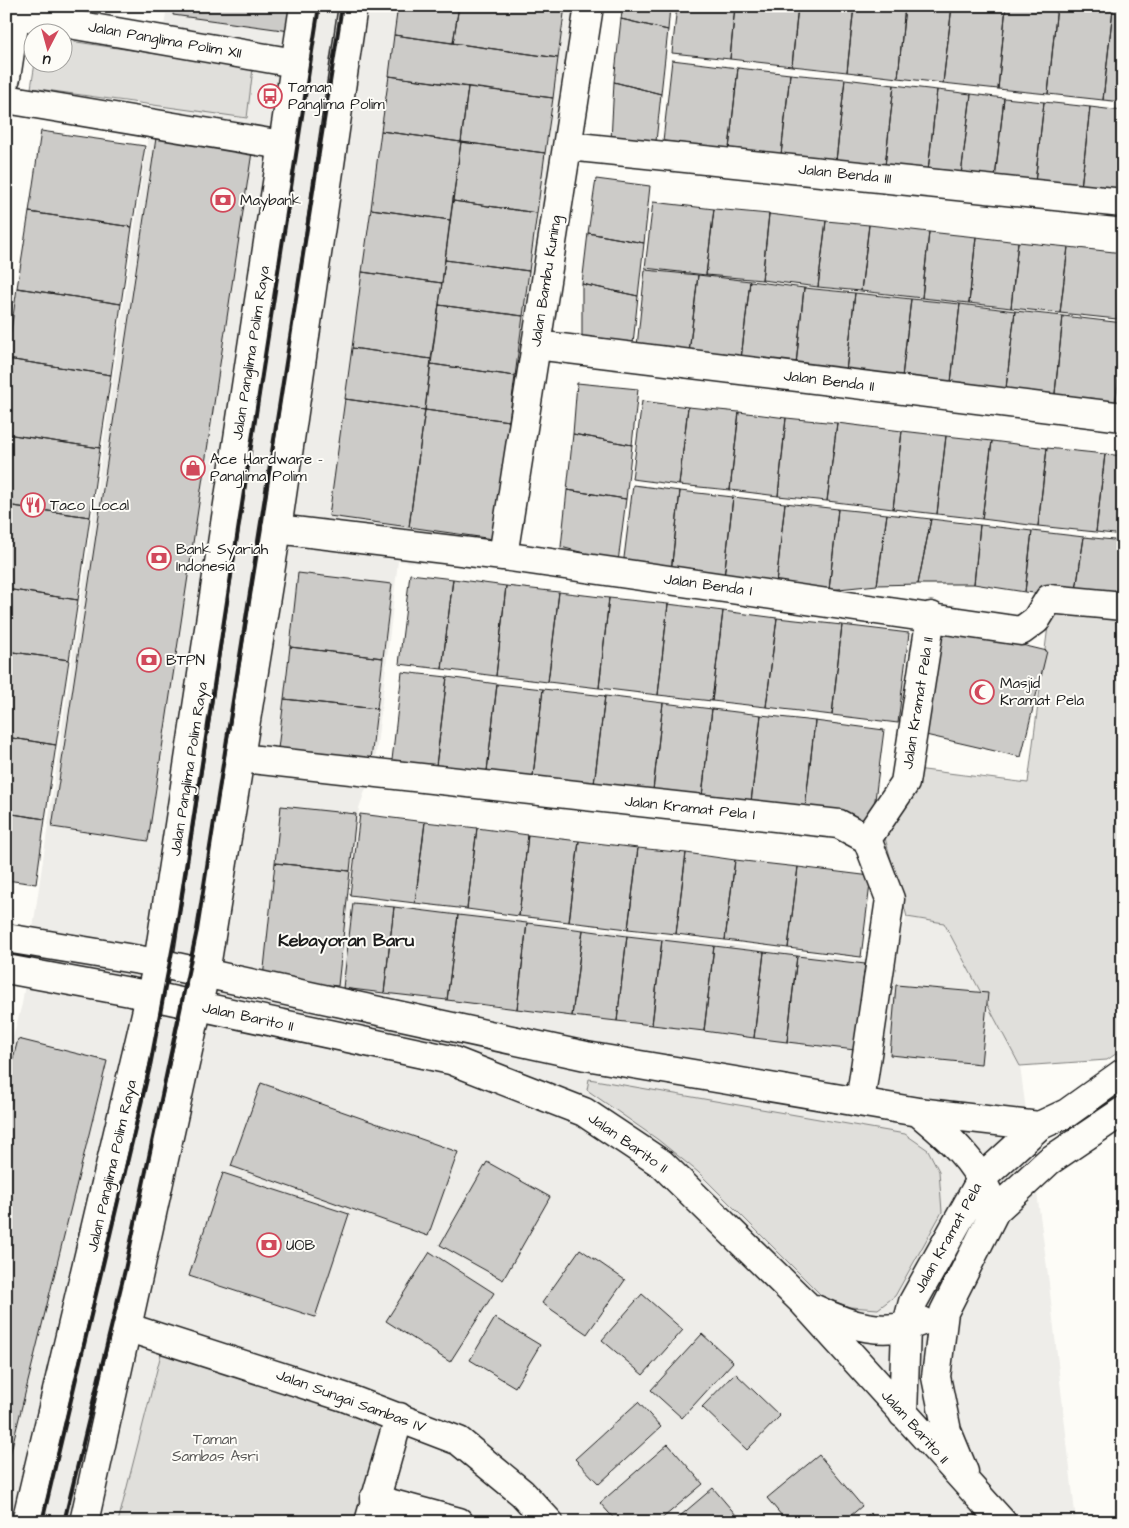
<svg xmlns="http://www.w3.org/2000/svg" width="1129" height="1528" font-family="'Architects Daughter',sans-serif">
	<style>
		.built { fill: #eeede9 }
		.green { fill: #e0dfdb; stroke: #7e7e7c }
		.building { fill: #cccbc8; stroke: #1c1c1c }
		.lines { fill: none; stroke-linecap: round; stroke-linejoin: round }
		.minor-casing { stroke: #1c1c1c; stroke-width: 31 }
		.major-casing { stroke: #1c1c1c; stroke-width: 31 }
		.minor { stroke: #fdfcf7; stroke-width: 28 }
		.major { stroke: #fdfcf7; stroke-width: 28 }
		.rail { stroke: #1c1c1c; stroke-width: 4 }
		.labels { text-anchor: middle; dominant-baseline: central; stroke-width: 4; stroke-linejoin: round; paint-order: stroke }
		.street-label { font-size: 15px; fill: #1c1c1c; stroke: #fdfcf7 }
		.poi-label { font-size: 15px; fill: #1c1c1c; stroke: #fdfcf7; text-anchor: start }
		.park-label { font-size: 15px; fill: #575655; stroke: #fdfcf7 }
		.quarter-label { font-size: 18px; font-weight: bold; fill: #1c1c1c; stroke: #fdfcf7 }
	</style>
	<rect width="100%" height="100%" fill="#fdfcf7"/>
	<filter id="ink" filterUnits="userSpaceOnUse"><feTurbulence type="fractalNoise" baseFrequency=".02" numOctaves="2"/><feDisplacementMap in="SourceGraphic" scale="10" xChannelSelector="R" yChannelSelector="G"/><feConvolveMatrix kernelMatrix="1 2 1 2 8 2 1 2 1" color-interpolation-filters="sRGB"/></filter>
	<g filter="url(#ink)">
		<path class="built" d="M167,6H577L499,570L398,561L375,763L359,808L348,899L864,960L890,958L907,917L944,923L1020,1066L1048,1275L1076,1522H6V1063L22,1004Z"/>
		<path class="green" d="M63,40L253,68L247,118L31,88L35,63L62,62Z
			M1061,604L1123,611V1049L1107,1060L1020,1066L944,923L907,917L885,838L916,769L1028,783L1049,618Z
			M589,1079L905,1134L928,1150L939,1171L942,1212L895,1296L878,1309L850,1307L823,1297L698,1172L657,1139L587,1090Z
			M162,1350L383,1426L365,1522H118Z"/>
		<path class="building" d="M174,6H293L290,31L173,15Z
			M398,6H459L453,43L394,35Z
			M459,6H565L558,58L453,43Z
			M623,6H670L668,30L621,19Z
			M677,6H735L730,59L672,53Z
			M735,6H798L792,66L730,59Z
			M798,6H854L847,72L792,66Z
			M854,6H905L898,78L847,72Z
			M905,6H952L943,83L898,78Z
			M952,6H1006L998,89L943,83Z
			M1006,6H1057L1048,94L998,89Z
			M1057,6L1113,9L1103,100L1048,94Z
			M1113,9L1123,10V102L1103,100Z
			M621,19L668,30L661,94L614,82Z
			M394,35L558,58L553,98L389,76Z
			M672,60L738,68L729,149L663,141Z
			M738,68L790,74L781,155L729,149Z
			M790,74L845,79L836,161L781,155Z
			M389,76L468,87L461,142L381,131Z
			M845,79L894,85L885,166L836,161Z
			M614,82L661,94L655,151L611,141Z
			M894,85L937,90L928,171L885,166Z
			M468,87L553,98L545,153L461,142Z
			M937,90L971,94L961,175L928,171Z
			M971,94L1004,98L995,179L961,175Z
			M1004,98L1044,102L1035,183L995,179Z
			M1044,102L1090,107L1081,188L1035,183Z
			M1090,107L1123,111V193L1081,188Z
			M41,131L145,146L132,227L29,212Z
			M381,131L461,142L450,220L371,209Z
			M156,138L252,152L148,841L52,827Z
			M461,142L545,153L537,213L453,201Z
			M596,179L650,186L644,243L588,233Z
			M453,201L537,213L529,271L445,260Z
			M653,202L714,209L706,275L645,268Z
			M371,209L450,220L442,283L362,272Z
			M714,209L769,214L762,280L706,275Z
			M29,212L132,227L121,304L17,288Z
			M769,214L826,221L818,287L762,280Z
			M826,221L869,225L861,291L818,287Z
			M869,225L929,232L922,298L861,291Z
			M929,232L976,237L969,303L922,298Z
			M588,233L644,243L638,296L582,284Z
			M976,237L1018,242L1011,308L969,303Z
			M1018,242L1068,247L1060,313L1011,308Z
			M1068,247L1123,253L1117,319L1060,313Z
			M445,260L529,271L523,316L439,305Z
			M1123,265V320L1117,319Z
			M645,270L698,275L688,362L636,356Z
			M362,272L442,283L431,359L352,348Z
			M698,275L750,281L740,368L688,362Z
			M750,281L804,288L795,374L740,368Z
			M582,284L638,296L632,353L582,338Z
			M17,288L121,304L111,375L7,359Z
			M804,288L855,293L845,380L795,374Z
			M855,293L911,299L901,386L845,380Z
			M911,299L960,304L950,391L901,386Z
			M960,304L1015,311L1005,397L950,391Z
			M439,305L523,316L515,376L431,364Z
			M1015,311L1063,316L1054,403L1005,397Z
			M1063,316L1123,323L1115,409L1054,403Z
			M1123,339V410L1115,409Z
			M352,348L431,359L425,410L345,399Z
			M7,359L111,375L100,448L6,434Z
			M431,364L515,376L509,421L425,410Z
			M577,383L638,389L632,445L573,434Z
			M345,399L425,410L409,527L329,516Z
			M642,401L688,407L679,485L632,479Z
			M688,407L739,412L730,490L679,485Z
			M425,410L509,421L493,539L409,527Z
			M739,412L786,418L778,496L730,490Z
			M786,418L837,423L827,501L778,496Z
			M837,423L902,431L893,509L827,501Z
			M902,431L946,436L937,514L893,509Z
			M6,434L100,448L90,517L6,505Z
			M573,434L632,445L626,499L567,490Z
			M946,436L992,441L982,519L937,514Z
			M992,441L1047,448L1038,526L982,519Z
			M1047,448L1105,454L1096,532L1038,526Z
			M1105,454L1123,456V535L1096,532Z
			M633,485L680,491L671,572L623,566Z
			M567,490L626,499L618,562L561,547Z
			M680,491L733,497L724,578L671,572Z
			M733,497L785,503L776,584L724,578Z
			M785,503L838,509L829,590L776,584Z
			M6,505L90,517L78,600L6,589Z
			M838,509L887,514L877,585L829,590Z
			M887,514L931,519L918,584L877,585Z
			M931,519L980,525L974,584H918Z
			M980,525L1032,531L1025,592L974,584Z
			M1032,531L1084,537L1075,597L1025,592Z
			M1084,537L1123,541V601L1075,597Z
			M298,573L392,584L383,658L290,647Z
			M410,574L453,579L442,669L399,664Z
			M453,579L506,586L496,676L442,669Z
			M506,586L559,592L548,682L496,676Z
			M6,589L78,600L69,660L6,651Z
			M559,592L609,598L599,688L548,682Z
			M609,598L668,604L658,695L599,688Z
			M668,604L723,611L712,701L658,695Z
			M723,611L777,618L766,707L712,701Z
			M777,618L842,625L832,715L766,707Z
			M842,625L909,633L898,723L832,715Z
			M943,626L1047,651L1021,757L917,733Z
			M290,647L383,658L377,709L284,699Z
			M6,651L69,660L56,745L6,737Z
			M402,672L447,677L435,774L391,769Z
			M447,677L497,684L486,780L435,774Z
			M497,684L543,689L532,785L486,780Z
			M543,689L605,696L593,792L532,785Z
			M605,696L663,703L652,799L593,792Z
			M284,699L377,709L370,768L277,757Z
			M663,703L712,709L701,805L652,799Z
			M712,709L761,715L750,811L701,805Z
			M761,715L815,721L804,817L750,811Z
			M815,721L884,730L872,823L804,817Z
			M6,737L56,745L45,819L6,813Z
			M281,806L356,814L350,871L275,863Z
			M6,813L45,819L36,884L6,880Z
			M360,814L425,822L415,903L350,895Z
			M425,822L477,828L467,909L415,903Z
			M477,828L528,835L519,916L467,909Z
			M528,835L579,841L569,922L519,916Z
			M579,841L638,848L628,929L569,922Z
			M638,848L686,853L676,934L628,929Z
			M686,853L735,860L725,940L676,934Z
			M735,860L798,867L788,948L725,940Z
			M275,863L350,871L338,986L263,978Z
			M798,867L871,876L861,957L788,948Z
			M353,903L394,907L384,993L343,988Z
			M394,907L458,915L447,1000L384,993Z
			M458,915L527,923L517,1009L447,1000Z
			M527,923L583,930L572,1016L517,1009Z
			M583,930L627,936L617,1021L572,1016Z
			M627,936L662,940L652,1025L617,1021Z
			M662,940L714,946L704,1031L652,1025Z
			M714,946L764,952L754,1038L704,1031Z
			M764,952L797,956L787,1042L754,1038Z
			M797,956L865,964L855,1050L787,1042Z
			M896,985L988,993L981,1064L890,1055Z
			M18,1039L107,1061L6,1471V1087Z
			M261,1083L458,1152L428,1236L231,1166Z
			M487,1162L550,1197L503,1280L440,1245Z
			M223,1173L349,1214L315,1317L189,1276Z
			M580,1249L625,1280L587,1334L542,1303Z
			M430,1252L494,1293L450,1362L386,1321Z
			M642,1294L683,1330L643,1375L602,1340Z
			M495,1318L540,1345L515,1387L470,1360Z
			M702,1334L733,1362L682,1418L651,1390Z
			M735,1373L780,1416L747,1450L702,1407Z
			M638,1402L661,1427L599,1484L575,1459Z
			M668,1444L703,1484L658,1522H617L600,1503Z
			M819,1455L862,1506L843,1522H787L767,1498Z
			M713,1488L742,1522H673Z
			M870,1513L879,1522H862Z"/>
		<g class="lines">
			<g class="minor-casing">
				<path id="minor" d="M6,13L295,63
					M6,78L17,6
					M6,99L282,145
					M568,146L1123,203
					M536,345L1123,417
					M277,529L503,556L1021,631L1036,620L1049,599L1123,606
					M503,556L589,6
					M241,758L839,824L867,839L890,899L860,1102
					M867,839L905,783L931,616
					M6,938L158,963L586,1056L918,1112L1039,1126
					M6,969L152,996L451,1060L584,1112L662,1164L804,1303L1002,1522
					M918,1112C947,1136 974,1159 989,1195
					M815,1309C850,1326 884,1337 922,1321
					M126,1327L344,1397L459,1441L522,1493L549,1522
					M903,1414L906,1328L913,1302L982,1178L1039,1126L1067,1113L1123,1073
					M964,1472L947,1431L936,1377L944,1312L995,1211L1049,1161L1123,1111
					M374,1499L459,1522
					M369,1522L399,1417"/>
			</g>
			<g class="major-casing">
				<path id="major" d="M26,1522L158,963L304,6
					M84,1522L205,973L277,529L353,6"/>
			</g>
			<use href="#minor" class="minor"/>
			<use href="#major" class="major"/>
			<path class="rail" d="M42,1522L150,1066L177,925L319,6
				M64,1522L125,1270L197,930L342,6"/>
		</g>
	</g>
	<defs>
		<g id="bus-ring" transform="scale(1.25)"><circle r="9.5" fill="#fdfcf7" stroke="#d1495b" stroke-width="1.5"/><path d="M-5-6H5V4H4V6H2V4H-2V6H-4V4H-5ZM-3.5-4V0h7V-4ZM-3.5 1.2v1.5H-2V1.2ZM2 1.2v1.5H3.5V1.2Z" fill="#d1495b"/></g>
		<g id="bank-ring" transform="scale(1.25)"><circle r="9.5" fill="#fdfcf7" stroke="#d1495b" stroke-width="1.5"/><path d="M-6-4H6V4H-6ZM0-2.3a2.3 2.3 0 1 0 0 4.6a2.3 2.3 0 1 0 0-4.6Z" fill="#d1495b"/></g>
		<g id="shop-ring" transform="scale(1.25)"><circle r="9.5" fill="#fdfcf7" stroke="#d1495b" stroke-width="1.5"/><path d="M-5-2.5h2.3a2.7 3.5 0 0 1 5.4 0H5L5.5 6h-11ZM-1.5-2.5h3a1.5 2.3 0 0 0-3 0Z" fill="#d1495b"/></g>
		<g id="restaurant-ring" transform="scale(1.25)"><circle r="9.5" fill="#fdfcf7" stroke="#d1495b" stroke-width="1.5"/><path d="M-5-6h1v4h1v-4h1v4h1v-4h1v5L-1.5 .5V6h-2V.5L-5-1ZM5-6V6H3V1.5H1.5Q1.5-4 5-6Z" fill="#d1495b"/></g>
		<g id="mosque-ring" transform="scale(1.25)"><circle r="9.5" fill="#fdfcf7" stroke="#d1495b" stroke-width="1.5"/><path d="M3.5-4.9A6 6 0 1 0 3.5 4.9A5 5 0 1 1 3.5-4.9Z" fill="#d1495b"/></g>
	</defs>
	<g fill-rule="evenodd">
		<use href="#bus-ring" x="270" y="96"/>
		<use href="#bank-ring" x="223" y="200"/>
		<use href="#shop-ring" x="193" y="468"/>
		<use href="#restaurant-ring" x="33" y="505"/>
		<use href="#bank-ring" x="159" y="558"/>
		<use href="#bank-ring" x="149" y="660"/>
		<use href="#mosque-ring" x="982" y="692"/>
		<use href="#bank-ring" x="269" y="1245"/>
	</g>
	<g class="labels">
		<g class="street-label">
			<text transform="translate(165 40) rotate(10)">Jalan Panglima Polim XII</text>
			<text transform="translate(845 174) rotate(6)">Jalan Benda III</text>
			<text transform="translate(546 281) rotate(-81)">Jalan Bambu Kuning</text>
			<text transform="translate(251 353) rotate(-81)">Jalan Panglima Polim Raya</text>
			<text transform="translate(829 381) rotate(7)">Jalan Benda II</text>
			<text transform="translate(708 585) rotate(8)">Jalan Benda I</text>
			<text transform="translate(918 703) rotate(-81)">Jalan Kramat Pela II</text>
			<text transform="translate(189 769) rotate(-81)">Jalan Panglima Polim Raya</text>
			<text transform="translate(690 808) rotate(6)">Jalan Kramat Pela I</text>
			<text transform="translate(248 1017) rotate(12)">Jalan Barito II</text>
			<text transform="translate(628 1143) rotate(35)">Jalan Barito II</text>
			<text transform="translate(112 1166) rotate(-77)">Jalan Panglima Polim Raya</text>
			<text transform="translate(948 1238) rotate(-61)">Jalan Kramat Pela</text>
			<text transform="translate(351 1401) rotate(20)">Jalan Sungai Sambas IV</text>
			<text transform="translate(915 1427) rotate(48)">Jalan Barito II</text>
		</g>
		<g class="poi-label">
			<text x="288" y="87">Taman<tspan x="288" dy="17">Panglima Polim</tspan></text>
			<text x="240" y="200">Maybank</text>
			<text x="210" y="459">Ace Hardware -<tspan x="210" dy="17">Panglima Polim</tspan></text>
			<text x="50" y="505">Taco Local</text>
			<text x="176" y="549">Bank Syariah<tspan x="176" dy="17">Indonesia</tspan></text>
			<text x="166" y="660">BTPN</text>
			<text x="1000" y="683">Masjid<tspan x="1000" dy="17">Kramat Pela</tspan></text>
			<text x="286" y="1245">UOB</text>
		</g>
		<g class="park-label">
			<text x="215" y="1439">Taman<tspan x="215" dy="17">Sambas Asri</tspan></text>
		</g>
		<g class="quarter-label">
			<text x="346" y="940">Kebayoran Baru</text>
		</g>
	</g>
	<rect width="1129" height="1528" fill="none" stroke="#fdfcf7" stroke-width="25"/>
	<rect x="12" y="12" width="1104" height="1503" fill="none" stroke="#1c1c1c" stroke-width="2" filter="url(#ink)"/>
	<g transform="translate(48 48) rotate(186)"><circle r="24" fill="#fdfcf7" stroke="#a3a29f"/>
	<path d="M0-4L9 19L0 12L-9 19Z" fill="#d1495b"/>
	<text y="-8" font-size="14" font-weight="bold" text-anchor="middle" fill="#1c1c1c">U</text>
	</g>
</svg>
